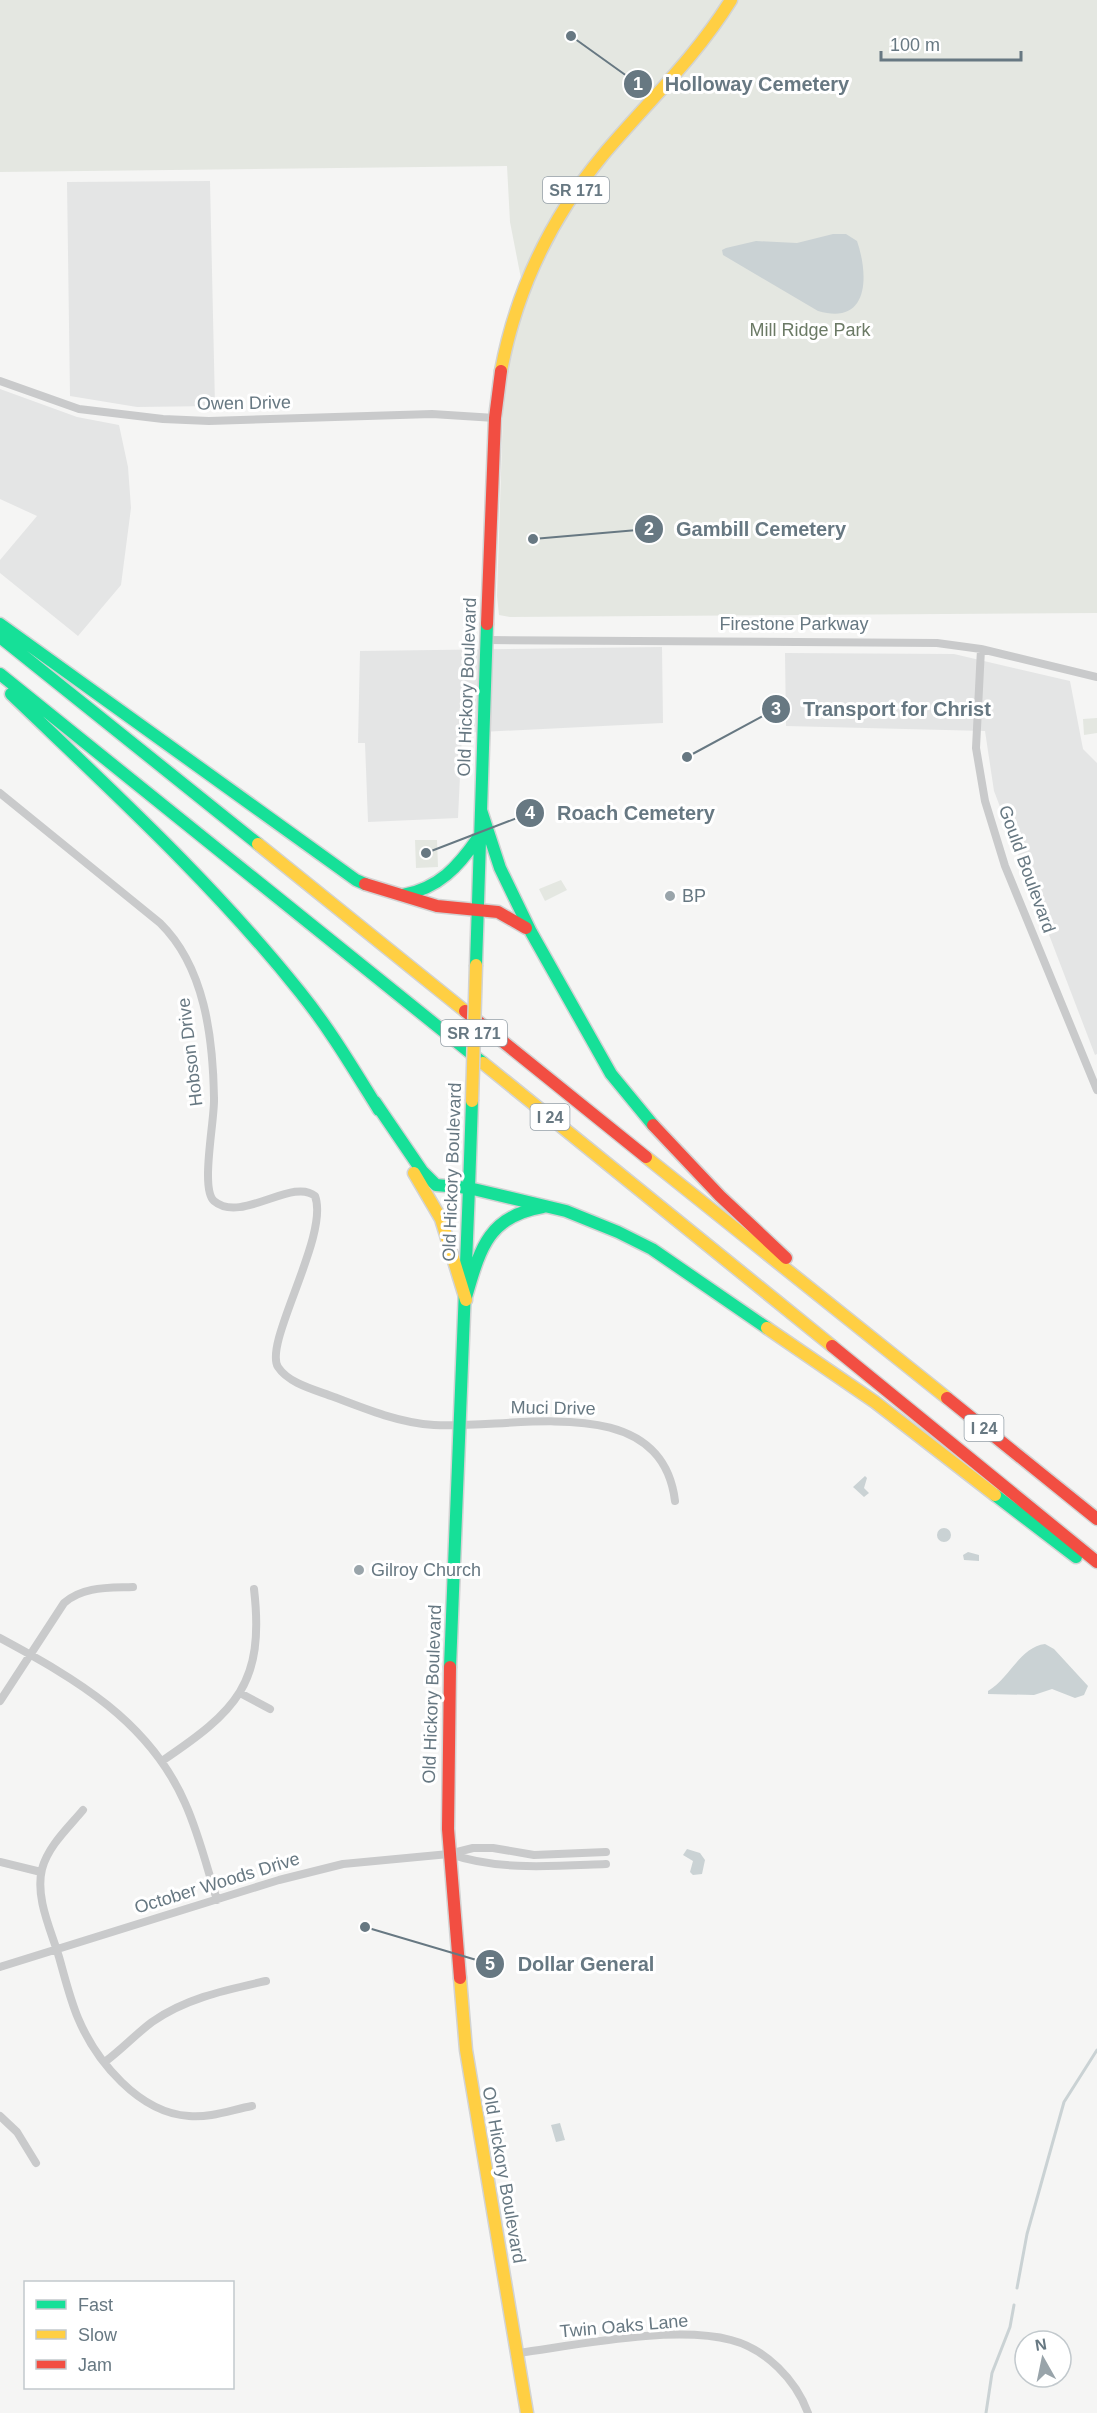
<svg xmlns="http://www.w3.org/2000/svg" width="1097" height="2413" font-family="Arial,sans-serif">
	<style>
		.built { fill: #e4e5e5 }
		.green { fill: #e4e7e1 }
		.water { fill: #cad2d4 }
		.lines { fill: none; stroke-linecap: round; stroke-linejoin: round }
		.stream { stroke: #cad2d4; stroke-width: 3 }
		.fast-casing { stroke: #d2d3d3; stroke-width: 15 }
		.slow-casing { stroke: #d2d3d3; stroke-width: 15 }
		.jam-casing { stroke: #d2d3d3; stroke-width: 15 }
		.street { stroke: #c9cacb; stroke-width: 8 }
		.fast { stroke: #16e098; stroke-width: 12 }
		.slow { stroke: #ffcf43; stroke-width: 12 }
		.jam { stroke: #f24e42; stroke-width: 12 }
		.slow-bridge-casing { stroke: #d2d3d3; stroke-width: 15; stroke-linecap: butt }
		.slow-bridge { stroke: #ffcf43; stroke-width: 12 }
		.poi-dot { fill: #99a4aa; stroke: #fff; stroke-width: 2 }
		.labels { text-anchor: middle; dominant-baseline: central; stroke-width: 6; stroke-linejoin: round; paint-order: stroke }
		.shield { fill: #fff; stroke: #95a0a8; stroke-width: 1.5 }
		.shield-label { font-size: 16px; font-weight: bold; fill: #677882 }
		.park-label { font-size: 18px; fill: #6b7a65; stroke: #fff }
		.street-label { font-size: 18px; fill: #677882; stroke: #fff }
		.poi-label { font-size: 18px; fill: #677882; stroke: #fff; text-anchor: start }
		.leader { fill: none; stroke: #677882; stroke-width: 2 }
		.callout-dot { fill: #677882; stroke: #fff; stroke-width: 2 }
		.mark-label { font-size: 18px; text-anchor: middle; font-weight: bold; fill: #fff }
		.callout-label { font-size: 20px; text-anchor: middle; font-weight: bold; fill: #677882; stroke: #fff; stroke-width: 6; stroke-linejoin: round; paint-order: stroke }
	</style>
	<rect width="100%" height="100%" fill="#f5f5f4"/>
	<path class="built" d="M210,181L215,406L137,407L70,396L67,182Z
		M0,389L77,417L119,425L128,467L131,508L121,585L78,636L0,573V560L37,516L0,499Z
		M662,647L663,723L462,733L458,818L368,822L365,743H358L360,651Z
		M785,653L954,654L1070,681L1083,749L1097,763V1054L1095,1055L994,791L985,731L786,726Z"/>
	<path class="green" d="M0,0H1097V613L510,617L499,615L497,596L504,381L511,347L525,299L510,222L507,166L0,172Z
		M1097,718V733L1084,735L1083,719Z
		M415,840H437L438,867L416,868Z
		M561,880L567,890L545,901L539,889Z"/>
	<path class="water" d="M833,234H846L857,241C869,276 869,326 818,311L723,255L722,250L726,248L756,241L797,243Z
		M865,1476L867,1478L864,1488L869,1493L864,1497L853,1487Z
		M937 1535a7 7 0 1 1 14 0a7 7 0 1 1-14 0Z
		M968,1552L979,1555V1561L964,1560L963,1555Z
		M1045,1644L1054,1649L1088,1686L1084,1695L1075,1698L1052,1689L1034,1695L988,1694V1691C1010,1678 1020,1647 1045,1644Z
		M687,1849L700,1853L705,1860L702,1874L693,1875L690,1872L693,1861L683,1855Z
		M560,2123L565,2140L556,2142L551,2125Z"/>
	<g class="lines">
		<path class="stream" d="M1017,2288L1027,2234L1064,2102L1097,2050
			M986,2413L992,2373L1010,2327L1014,2305"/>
		<g class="fast-casing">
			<path id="fast" d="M0,624L356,880L365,884
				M0,637L258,844
				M0,674L483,1063
				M11,694C111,790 214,884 300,992C330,1029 354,1070 379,1110
				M481,810L500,868L531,932L611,1074L653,1125
				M403,895C439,888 458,867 478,838
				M476,965L487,624
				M375,1102L422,1171L436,1185L469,1188L566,1211L618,1232L652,1249L767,1328
				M469,1188L472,1101
				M466,1297C480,1249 488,1216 543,1207
				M995,1495L1076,1557
				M450,1667L469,1188"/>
		</g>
		<g class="slow-casing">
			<path id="slow" d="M501,371C516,291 551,218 603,155C647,103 695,58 731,0
				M258,844L465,1011
				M483,1063L832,1346
				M646,1157L947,1398
				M414,1173L441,1219L466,1300
				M767,1328L875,1402L995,1495
				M460,1978L466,2050L527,2413"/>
		</g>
		<g class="jam-casing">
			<path id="jam" d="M487,624L495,418L501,371
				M365,884L437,906L498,912L526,928
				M465,1011L646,1157
				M653,1125L720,1196L786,1258
				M832,1346L1097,1562
				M947,1398L1097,1519
				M450,1667L448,1829L460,1978"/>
		</g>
		<path class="street" d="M0,381L79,409L163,419L209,421L432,414L495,418
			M487,640L937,643L981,649L1097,677
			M981,649L976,748L985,801L1005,866L1097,1090
			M0,793L160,923C205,967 213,1038 214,1098C215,1119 200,1189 214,1201C241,1224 293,1177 315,1196C330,1235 263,1343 278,1367C289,1384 316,1390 334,1397C365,1409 400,1423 434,1425C512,1430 661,1388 675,1501
			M0,1638C76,1679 149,1721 185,1803C199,1834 207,1868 217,1900
			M240,1693L270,1709
			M0,1701L64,1603C83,1586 109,1588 133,1587
			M162,1761C236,1711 265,1684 254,1589
			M83,1810C69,1827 48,1846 42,1869C35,1898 51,1930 59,1957C65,1978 70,1999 78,2018C96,2061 139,2113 189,2116C210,2118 231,2110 252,2106
			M450,1854C499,1871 554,1866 606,1864
			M0,1862L41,1872
			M0,1967L279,1880L343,1864L449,1854L473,1848H493L534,1855L606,1852
			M106,2061C122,2049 136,2034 152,2022C186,1998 226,1990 266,1981
			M0,2116L17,2132L36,2163
			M518,2353C577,2345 674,2325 731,2340C766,2349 796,2380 808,2413"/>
		<use href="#fast" class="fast"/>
		<use href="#slow" class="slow"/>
		<use href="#jam" class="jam"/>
		<g class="slow-bridge-casing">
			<path id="slow-bridge" d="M472,1101L476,965"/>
		</g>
		<use href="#slow-bridge" class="slow-bridge"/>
	</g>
	<g class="poi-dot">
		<circle cx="670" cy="896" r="6"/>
		<circle cx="359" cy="1570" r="6"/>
	</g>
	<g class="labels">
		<g class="shield">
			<rect x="543" y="177" width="66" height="26" rx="4.5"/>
			<rect x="441" y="1020" width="66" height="26" rx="4.5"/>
			<rect x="530.5" y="1104" width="39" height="26" rx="4.5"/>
			<rect x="964.5" y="1415" width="39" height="26" rx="4.5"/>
		</g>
		<g class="shield-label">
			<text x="576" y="190">SR 171</text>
			<text x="474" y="1033">SR 171</text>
			<text x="550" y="1117">I 24</text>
			<text x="984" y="1428">I 24</text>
		</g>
		<g class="park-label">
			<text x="810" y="330">Mill Ridge Park</text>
		</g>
		<g class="street-label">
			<text transform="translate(244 403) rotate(-1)">Owen Drive</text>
			<text x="794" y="624">Firestone Parkway</text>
			<text transform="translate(467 687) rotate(-88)">Old Hickory Boulevard</text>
			<text transform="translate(1027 869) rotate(70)">Gould Boulevard</text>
			<text transform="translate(190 1052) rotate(-97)">Hobson Drive</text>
			<text transform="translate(452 1172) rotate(-88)">Old Hickory Boulevard</text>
			<text transform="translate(553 1408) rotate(1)">Muci Drive</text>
			<text transform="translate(432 1694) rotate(-88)">Old Hickory Boulevard</text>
			<text transform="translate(217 1883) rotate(-17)">October Woods Drive</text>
			<text transform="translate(504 2175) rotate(80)">Old Hickory Boulevard</text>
			<text transform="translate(624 2326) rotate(-5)">Twin Oaks Lane</text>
		</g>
		<g class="poi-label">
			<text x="682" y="896">BP</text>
			<text x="371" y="1570">Gilroy Church</text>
		</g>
	</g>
	<path class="leader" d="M571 36L638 84M533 539L649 529M687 757L776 709M426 853L530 813M365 1927L490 1964"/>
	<g class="callout-dot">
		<circle cx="571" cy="36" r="6"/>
		<circle cx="533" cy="539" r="6"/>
		<circle cx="687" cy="757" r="6"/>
		<circle cx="426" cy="853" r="6"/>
		<circle cx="365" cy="1927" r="6"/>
		<circle cx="638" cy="84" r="15"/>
		<circle cx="649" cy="529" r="15"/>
		<circle cx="776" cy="709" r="15"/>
		<circle cx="530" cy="813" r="15"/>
		<circle cx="490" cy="1964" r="15"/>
	</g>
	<g class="mark-label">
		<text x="638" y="90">1</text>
		<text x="649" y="535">2</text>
		<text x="776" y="715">3</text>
		<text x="530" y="819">4</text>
		<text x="490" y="1970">5</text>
	</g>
	<g class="callout-label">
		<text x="757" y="91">Holloway Cemetery</text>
		<text x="761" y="536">Gambill Cemetery</text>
		<text x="897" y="716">Transport for Christ</text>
		<text x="636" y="820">Roach Cemetery</text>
		<text x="586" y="1971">Dollar General</text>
	</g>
	<rect x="24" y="2281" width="210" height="108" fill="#ffffff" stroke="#c2c9cd" stroke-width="1.5"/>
	<rect x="36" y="2300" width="30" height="9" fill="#16e098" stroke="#c2c9cd" stroke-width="1.5"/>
	<text x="78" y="2311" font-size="18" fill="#677882">Fast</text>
	<rect x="36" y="2330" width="30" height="9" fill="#ffcf43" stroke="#c2c9cd" stroke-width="1.5"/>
	<text x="78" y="2341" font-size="18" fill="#677882">Slow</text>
	<rect x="36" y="2360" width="30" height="9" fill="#f24e42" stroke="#c2c9cd" stroke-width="1.5"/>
	<text x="78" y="2371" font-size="18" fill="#677882">Jam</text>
	<g transform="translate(1043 2359) rotate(351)"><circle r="28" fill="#ffffff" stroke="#c2c9cd" stroke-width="1.5"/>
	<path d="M0-4.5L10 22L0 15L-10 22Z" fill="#99a4aa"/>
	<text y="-9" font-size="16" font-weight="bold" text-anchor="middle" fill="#677882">N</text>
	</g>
	<path d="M881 51v9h140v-9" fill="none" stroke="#677882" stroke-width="3"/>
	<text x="890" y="51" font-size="18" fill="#677882" stroke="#ffffff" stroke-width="4.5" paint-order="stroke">100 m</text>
</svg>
